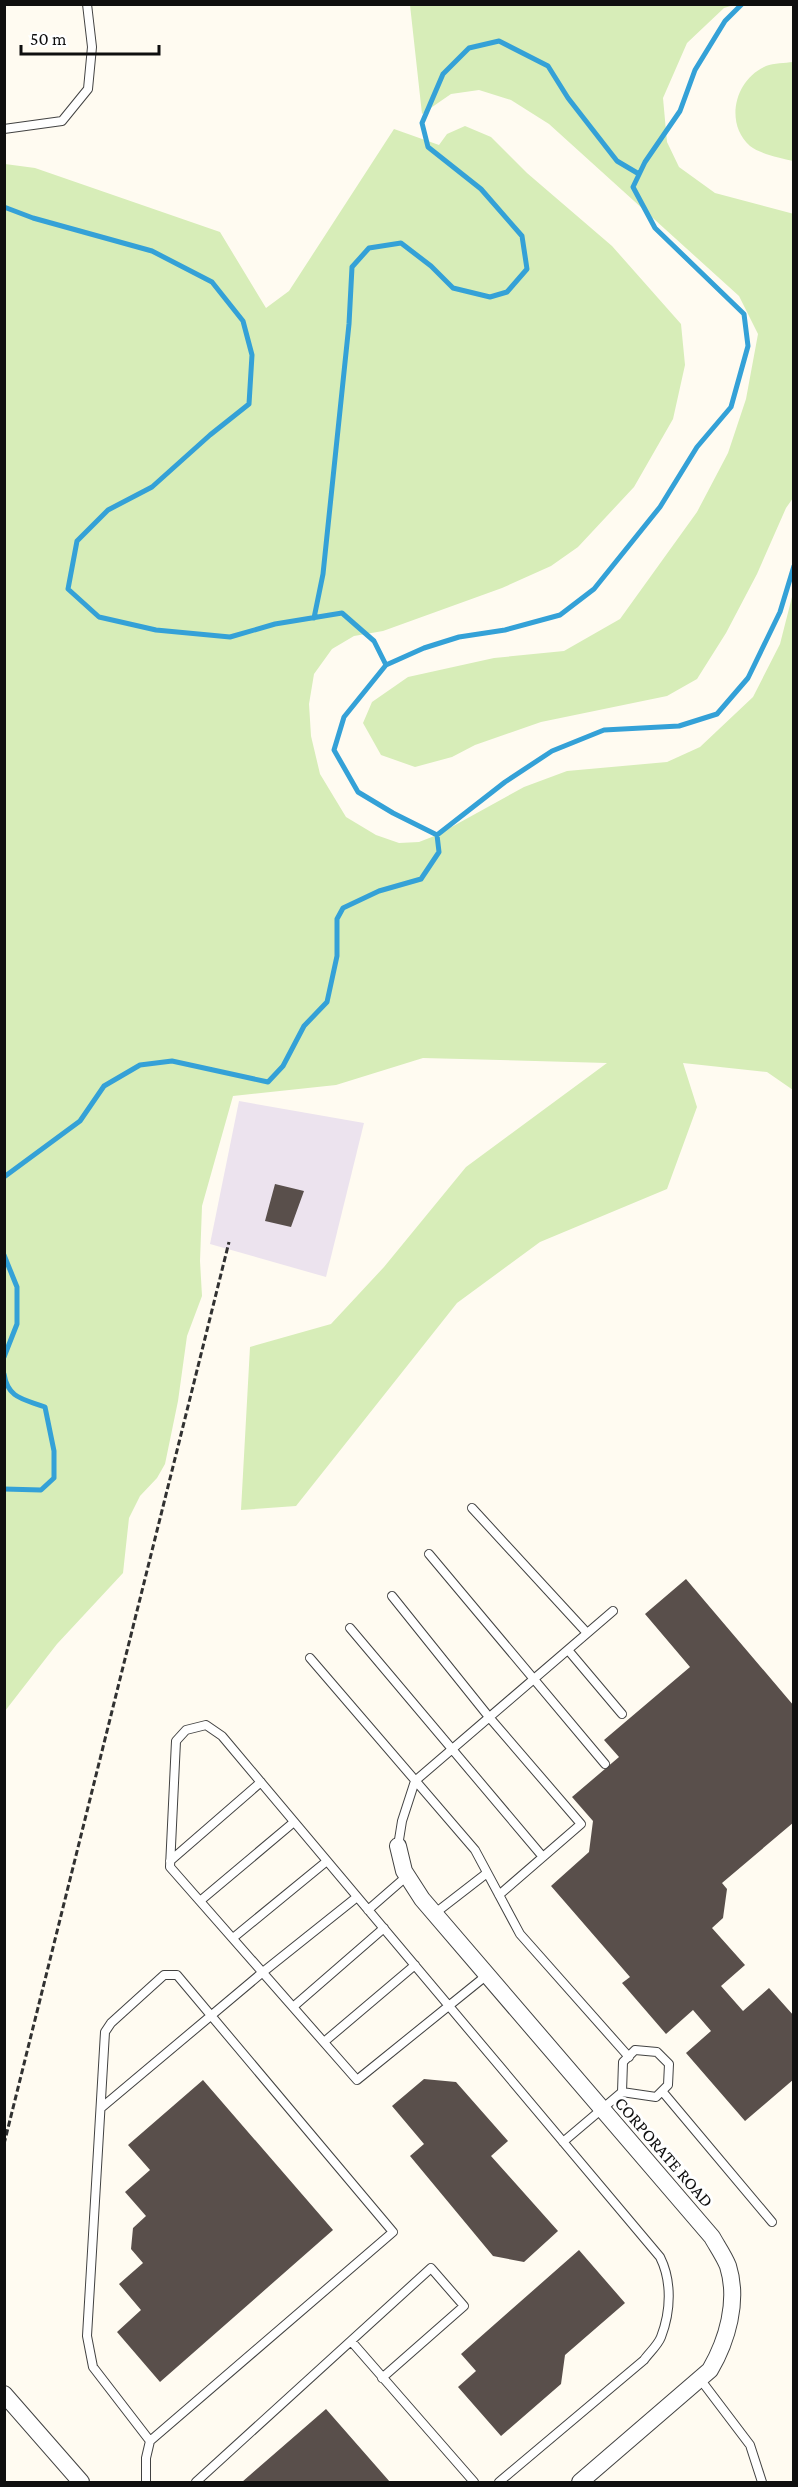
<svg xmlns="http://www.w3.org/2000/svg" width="798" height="2487" font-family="'Crimson Pro',serif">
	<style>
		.industrial { fill: #ece3ee }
		.green { fill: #d7edb8 }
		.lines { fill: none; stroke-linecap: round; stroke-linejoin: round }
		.stream { stroke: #34a1d7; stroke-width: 5 }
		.building { fill: #594f4b }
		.service-casing { stroke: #424242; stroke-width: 10 }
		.minor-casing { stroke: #424242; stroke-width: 18 }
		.path { stroke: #313131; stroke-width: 3; stroke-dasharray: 6 3; stroke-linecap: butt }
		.service { stroke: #fff; stroke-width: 8 }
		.minor { stroke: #fff; stroke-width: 16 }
		.labels { text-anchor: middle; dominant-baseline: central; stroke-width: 6; stroke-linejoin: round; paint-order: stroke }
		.street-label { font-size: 18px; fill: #0f0f0f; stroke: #fff }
	</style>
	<rect width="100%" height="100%" fill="#fffbf1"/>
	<path class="industrial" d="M239,1101L364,1123L326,1277L210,1244Z"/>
	<path class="green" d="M410,5H734L724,8L687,43L663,98L667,142L679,167L715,193L794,214L793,498L786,508L757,574L726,633L697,679L667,696L541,722L475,745L452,757L415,767L381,755L363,723L372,702L408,677L494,658L564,651L620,619L697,512L728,453L746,399L758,334L739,296L549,124L511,100L479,90L451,94L422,114Z
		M793,62H794L793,161C781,158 760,154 750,146C724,123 735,79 766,66C774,63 785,63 793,62Z
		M465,126L491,137L527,173L612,246L681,324L685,365L673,419L634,487L578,547L551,566L502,588L383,631L354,636L332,649L314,674L309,704L311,736L320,774L346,817L376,835L399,843L419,842L437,835L524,787L567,771L667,762L700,747L753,697L780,644L793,593V1090L767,1072L683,1063L697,1107L667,1189L540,1242L457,1303L296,1506L241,1510L250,1347L331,1324L384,1267L466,1167L607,1063L423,1058L336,1085L233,1096L202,1206L200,1261L202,1296L187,1336L178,1401L165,1464L157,1478L140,1496L129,1518L123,1573L57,1644L5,1711V164L35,168L220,232L266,308L289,291L394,129L439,145L447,134Z"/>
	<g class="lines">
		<path class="stream" d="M4,207L33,218L152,251L212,282L243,321L252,355L249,404L210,435L152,487L108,510L77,541L68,589L99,617L156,630L230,637L275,624L342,613L374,641L386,665L344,717L334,750L358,792L393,813L437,835L505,782L552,751L604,730L679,726L717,714L748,678L780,612L794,566
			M314,618L323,574L349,324L352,267L369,248L401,243L431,266L453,288L490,297L507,292L527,269L522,236L481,189L428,147L422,123L443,74L469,48L499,41L548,66L568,98L617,161L639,174
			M386,665L424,648L459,637L505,630L560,615L594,589L660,507L697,447L731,407L748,346L744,314L655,228L633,187L645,162L680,111L695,70L725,21L742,4
			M4,1177L80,1121L104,1086L140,1065L172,1061L268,1082L283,1066L304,1026L327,1002L337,956V919L343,908L379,891L421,879L439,852L437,835
			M4,1255L17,1287V1324L4,1357
			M4,1374C8,1399 24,1399 45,1407L54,1451V1478L41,1490L4,1489"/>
	</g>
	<path class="building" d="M275,1184L304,1191L291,1227L265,1221Z
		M686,1579L794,1706V1822L722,1883L727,1889L723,1918L712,1928L745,1965L721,1986L743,2011L769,1988L794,2016V2079L745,2121L686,2053L711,2031L693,2010L666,2034L622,1983L630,1977L551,1886L589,1852L593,1821L572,1797L619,1757L604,1740L690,1667L645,1614Z
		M424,2079L456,2082L508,2141L491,2156L558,2231L524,2262L493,2256L410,2156L424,2144L392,2106Z
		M203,2080L333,2230L160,2382L117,2332L141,2310L119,2284L143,2263L131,2249L133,2228L146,2216L125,2192L150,2170L128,2145Z
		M579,2250L625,2303L565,2355L561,2384L501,2436L458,2387L476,2371L461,2354Z
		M326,2409L390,2482H242Z"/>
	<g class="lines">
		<g class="service-casing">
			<path id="service" d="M4,129L62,121L88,89L92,47L87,4
				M472,1508L587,1633
				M429,1554L605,1764
				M392,1596L489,1717L581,1824L499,1895
				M350,1628L543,1857
				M568,1650L622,1714
				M310,1658L475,1850L520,1934L629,2057
				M398,1846L402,1821L415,1781L613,1611
				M170,1861L261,1782
				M200,1901L294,1822
				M368,1910L407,1876
				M434,1914L487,1873
				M233,1938L327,1861
				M487,1975L357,2080L170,1867L176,1741L186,1730L206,1725L222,1736L660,2257C672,2281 671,2311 661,2337C658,2345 649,2353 644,2360L499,2482
				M293,2007L384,1928
				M324,2042L415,1965
				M662,2091L772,2222
				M101,2108L263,1972L357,1897
				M563,2142L622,2092L623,2062L635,2050L657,2052L669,2064L668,2085L656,2097L622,2092
				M351,2341L474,2482
				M700,2379L750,2445L762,2482
				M146,2482V2458L150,2441L393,2232L177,1975H164L111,2023L105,2032L87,2336L93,2367L150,2441
				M196,2482L431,2268L464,2306L382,2378"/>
		</g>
		<g class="minor-casing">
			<path id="minor" d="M398,1846L404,1871L422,1899L712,2237C717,2246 724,2256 728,2266C739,2301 727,2341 710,2370L580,2482
				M4,2394L81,2482"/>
		</g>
		<path class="path" d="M4,2144L229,1242"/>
		<use href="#service" class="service"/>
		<use href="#minor" class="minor"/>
	</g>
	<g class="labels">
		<g class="street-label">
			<text transform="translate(664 2152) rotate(49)">CORPORATE ROAD</text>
		</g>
	</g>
	<rect width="798" height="2487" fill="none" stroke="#0f0f0f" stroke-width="12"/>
	<path d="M21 45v9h138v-9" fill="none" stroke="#0f0f0f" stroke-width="3"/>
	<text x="30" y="45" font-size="18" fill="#0f0f0f" stroke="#ffffff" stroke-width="4.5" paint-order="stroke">50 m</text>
</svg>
